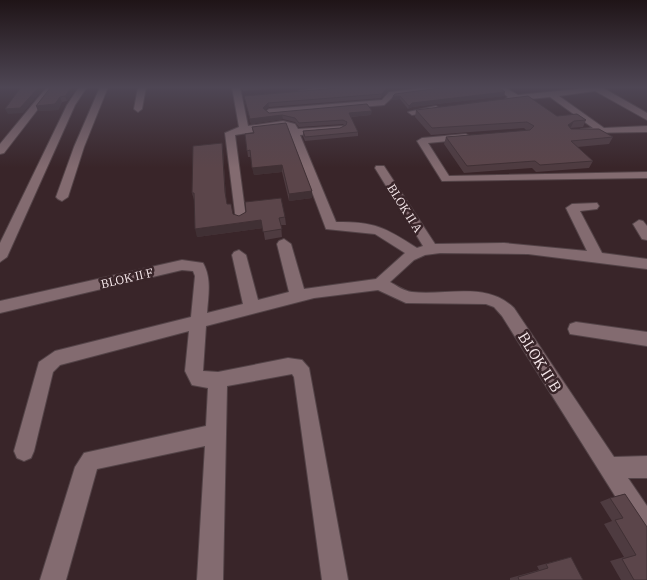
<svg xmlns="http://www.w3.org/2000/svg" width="647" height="580" font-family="'IBM Plex Serif',serif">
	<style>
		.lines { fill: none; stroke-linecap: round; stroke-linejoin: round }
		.minor-casing { stroke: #534347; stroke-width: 2 }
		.minor { fill: #836b70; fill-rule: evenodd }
		.wall { fill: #4e3b40 }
		.shaded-wall { fill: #403034 }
		.building { fill: #5b454a; stroke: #403034 }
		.labels { text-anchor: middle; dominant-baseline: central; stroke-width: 5; stroke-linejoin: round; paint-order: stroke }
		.street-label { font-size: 12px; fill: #f8eaed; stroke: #392529 }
		.near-street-label { font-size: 15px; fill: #f8eaed; stroke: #392529 }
	</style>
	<rect width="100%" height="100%" fill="#392529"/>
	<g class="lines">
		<g class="minor-casing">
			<path id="minor" d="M47,87H55L4,153L0,154V144Z
				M79,87H87L75,105L7,257L0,262V243L67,105Z
				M100,87H108L84,147L68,197L62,201L58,199L56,197L74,147Z
				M138,87H146L142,109L138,112L134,109Z
				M232,87H240L248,126L283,121L295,124L298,129L343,126L345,128L340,131L300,135L336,222C376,222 384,227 417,248L423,246L375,168L376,166H384L435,244L504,243L587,251L566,208L572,204L597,203L599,206L597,209L580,211L602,253L647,259V269L528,254L440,253L425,255L414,260L390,282C397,286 404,291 412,292C446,296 486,281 514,308L614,457L647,456V478H628L647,506V538L639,534L502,316L494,307L486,304L406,303L378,290L314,298L206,326L203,371L218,372L288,358L302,360L309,368L348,580H322L294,377L292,374L227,386L223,580H197L205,446L97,469L66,580H40L75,467L84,453L206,426L208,388L192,385L185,371L189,331L60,365L53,372L34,451L31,458L24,461L17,458L14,451L39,362L55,351L191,317L195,276L193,271L182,270L0,313V301L182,260L203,263C212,279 208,296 207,313L243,304L232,255L234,252L239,250L246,255L258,300L289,292L277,244L279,241L284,239L291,244L304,289L376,279L405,253L375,234L326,229L288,128L283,127L235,135L246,218L240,222L236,221L225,133L239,127Z
				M323,87H356L352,89L303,93L299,91Z
				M430,87H453L394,96L384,105L269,115L265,112L269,109L382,100L389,92Z
				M495,87H504L518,95L597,87L605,89L647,113V120L595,91L559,96L604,128L647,126V132L581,133V129L593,128L550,97L509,101L505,99L508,97Z
				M436,106L440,109L439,111L412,115L408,112Z
				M466,134L471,137L469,139L428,143L449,176L647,172V178L442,181L417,141L422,138Z
				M639,220L643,221L647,226V240L642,239L633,224Z
				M576,322L647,332V346L570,334L568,329L570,324Z"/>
		</g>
		<use href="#minor" class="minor"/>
	</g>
	<path class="wall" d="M51,87H78L67,101L62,102L58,110L38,111Z
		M241,87H296L243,91Z
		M401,89L389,90L381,98L269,107L265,110L269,113L371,115L351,117L358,132V136L305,141L303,136V131L340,128L345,126L343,124L299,127L295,122L283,119L251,124L244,96Z
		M395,94L504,96L412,107L408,109L400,99L392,100L393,96Z
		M416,110L557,116L586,120L583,127L570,128L571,129L613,137L609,144L577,147L593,161L589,168L536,172L532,168L464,173L444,144L446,137L527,131L524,128L431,135L415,117Z
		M252,127L312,191V198L289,201L282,172L254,175L251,157H248L245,134L253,133Z
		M222,143L223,150L226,200L227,204L233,215L239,216L285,217L286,225H281L282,237L265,240L263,228L197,237L194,200L192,193Z
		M625,494L647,580H621L610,561L624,557L604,524L612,521L600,502L610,498Z
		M571,557L583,580H510V578L539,570L537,566Z"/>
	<path class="shaded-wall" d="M39,87H45L23,113L8,114L5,109Z
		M72,87H78L67,101L65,96Z
		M388,87H401V89L389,90L381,98L382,94Z
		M505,92L504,96L412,107L408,109L409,106L412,103Z
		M393,96H400V99L392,100Z
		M60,97L62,102L58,110L38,111L36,106Z
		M268,103L269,107L263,112V108Z
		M372,111L371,115L349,117V113Z
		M282,115L283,119L251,124L250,119Z
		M574,121L571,127L565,132L568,125Z
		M222,143L223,150L226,200L225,192Z
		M282,165V172L254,175L252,168Z
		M312,191V198L289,201V194Z
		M261,220L263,228L197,237L195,229Z"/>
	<path class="building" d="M21,87H39L20,108L5,109Z
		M51,87H72L65,96L60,97L55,104L36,106Z
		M350,87H388L382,94L268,103L263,108L269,113L367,104L372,111L349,113L358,132L305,137L303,131L340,128L346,125L347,122L343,120L299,123L295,118L282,115L250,119L244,96Z
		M448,87H499L505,92L412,103L409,106L400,96H393L395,94Z
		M528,96L557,116L577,114L586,120L574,121L568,125L571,129H599L613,137L571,141L593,161L540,165L535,161L467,166L446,137L530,130L534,126L527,122L432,128L416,110Z
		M286,123L312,191L289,194L282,165L252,168L250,150L247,151L245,134L254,133L252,127Z
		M222,143L225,192L227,204H231L233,214L239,216L246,212L245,202L281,198L285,217L279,218L282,229L263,232L261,220L195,229L194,193H192L193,146Z
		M625,494L647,527V580H634L622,559L636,555L615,520L623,518L610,498Z
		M571,557L583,580H519L518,577L548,568L546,564Z"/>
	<linearGradient id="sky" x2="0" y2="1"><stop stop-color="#1f1417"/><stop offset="0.52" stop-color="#4e4654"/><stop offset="1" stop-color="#4e4654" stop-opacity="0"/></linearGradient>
	<rect width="647" height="168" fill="url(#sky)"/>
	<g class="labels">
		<g class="street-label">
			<text transform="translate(405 208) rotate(58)">BLOK II A</text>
			<text transform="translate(127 278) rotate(-13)">BLOK II F</text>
		</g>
		<g class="near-street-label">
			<text transform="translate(540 362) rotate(58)">BLOK II B</text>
		</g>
	</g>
</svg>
